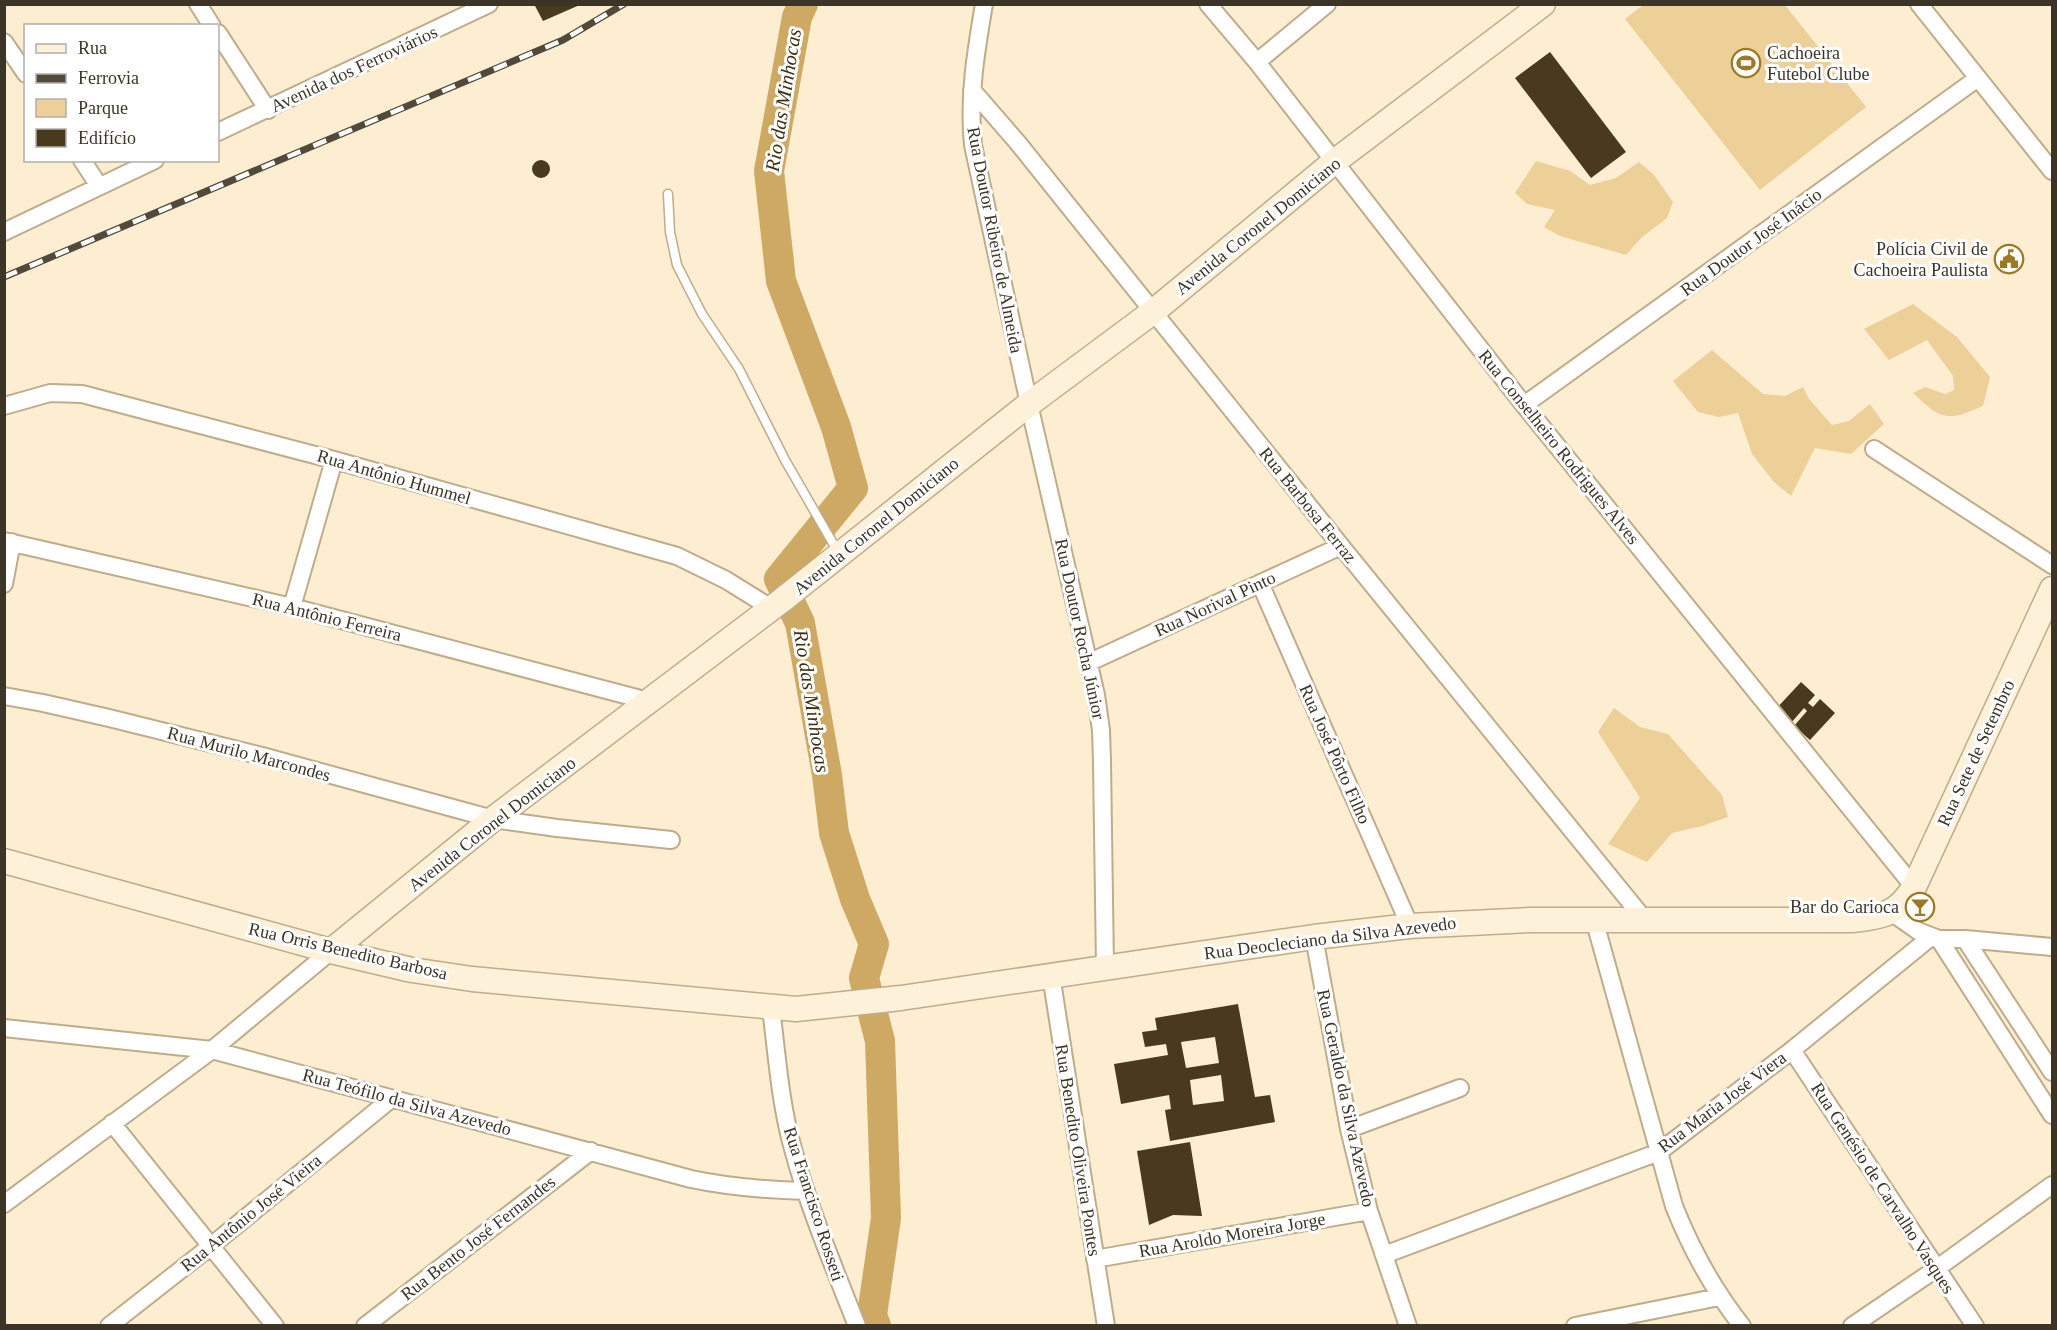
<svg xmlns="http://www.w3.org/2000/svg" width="2057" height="1330" font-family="Georgia,serif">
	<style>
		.green { fill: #edcf98 }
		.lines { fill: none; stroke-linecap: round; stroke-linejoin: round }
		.river { stroke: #cea963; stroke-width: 30 }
		.building { fill: #4a3a1d; fill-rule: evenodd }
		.lane-casing { stroke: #beac8b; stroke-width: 11 }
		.street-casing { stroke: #beac8b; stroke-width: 20 }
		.secondary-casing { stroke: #beac8b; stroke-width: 27 }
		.lane { stroke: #fff; stroke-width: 8 }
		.street { stroke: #fff; stroke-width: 16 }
		.secondary { stroke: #fdf1da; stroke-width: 24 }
		.rail-casing { stroke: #514a3a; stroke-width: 7 }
		.rail { stroke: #fff; stroke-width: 4.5; stroke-dasharray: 14; stroke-linecap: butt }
		.labels { text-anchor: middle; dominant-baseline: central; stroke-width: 6; stroke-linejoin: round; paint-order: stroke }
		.poi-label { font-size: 18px; fill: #3c3527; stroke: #fff; text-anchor: end }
		.street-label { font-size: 18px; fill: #3c3527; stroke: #fff }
		.water-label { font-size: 20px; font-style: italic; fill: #3e2f0f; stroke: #fff }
	</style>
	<rect width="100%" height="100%" fill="#fdeed2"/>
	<path class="green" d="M1643,5H1785L1866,107L1760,190L1625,19Z
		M1536,161L1570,171L1590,185L1616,178L1639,162L1654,175L1673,202L1667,218L1641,238L1626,255L1560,236L1544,227L1555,210L1527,204L1515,193Z
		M1913,304L1957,337L1990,377L1983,406C1947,422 1941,420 1913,393L1925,387L1945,394L1954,390L1953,376L1927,340L1889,360L1864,329Z
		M1712,350L1763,394L1785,396L1803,387L1809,399L1832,425L1849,421L1870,404L1884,424L1851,454L1815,448L1791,496L1774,482L1752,454L1738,413L1719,417L1698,412L1673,381Z
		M1614,708L1640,727L1668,734L1722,795L1728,817L1702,826L1672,833L1647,862L1608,844L1640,798L1598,732Z"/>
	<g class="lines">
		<path class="river" d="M803,4L797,17L769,171L781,281L836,427L853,488L779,579L800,623L827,775L834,833L855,899L874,944L864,978L880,1041L886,1218L872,1315L876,1326"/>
	</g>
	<path class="building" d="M534,4H582L543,21Z
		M1550,52L1626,152L1591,178L1515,78Z
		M532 169a9 9 0 1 1 18 0a9 9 0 1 1-18 0Z
		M1801,682L1815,695L1808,703L1813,707L1820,699L1835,713L1810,740L1794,726L1807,711L1804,708L1791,723L1776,709Z
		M1238,1004L1255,1097L1270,1095L1275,1122L1170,1141L1165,1110L1171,1109L1169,1095L1121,1104L1114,1064L1168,1055L1166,1044L1145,1047L1142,1032L1157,1030L1155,1018ZM1215,1037L1219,1063L1186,1068L1181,1042ZM1221,1075L1224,1101L1193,1105L1190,1080Z
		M1190,1142L1202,1216L1173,1215L1149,1225L1137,1151Z"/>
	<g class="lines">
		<g class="lane-casing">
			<path id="lane" d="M668,194L670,232L677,265L702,314L739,369L785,460L838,552"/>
		</g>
		<g class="street-casing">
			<path id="street" d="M198,4L212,26
				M984,4C976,51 968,98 973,145L1029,404L1096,695L1101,730L1102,762L1105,966
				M1208,4L1257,62L1524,405L1914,887
				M1919,4L2052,171
				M218,33L268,110
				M4,42L26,74
				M1257,62L1327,4
				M972,90L1018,143L1341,546L1644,919
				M218,132L489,4
				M82,160L99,186
				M4,232L155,160
				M1524,405L1978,78
				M4,406L50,393L82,394L334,460L677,556L726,580L771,608
				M1874,449L2052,565
				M4,541L292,607L648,701
				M1260,583L1410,926
				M4,584L12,542
				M292,607L334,460
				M1090,662L1341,546
				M4,696L43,703L109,718L262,756L493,819L557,828L671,840
				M1891,912L1918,931L1939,939H1965L2052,947
				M1594,919L1674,1206C1691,1249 1713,1289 1742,1326
				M1314,937L1349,1129L1369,1211L1408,1326
				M1939,939L2052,1115
				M1965,939L2052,1072
				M1051,975L1106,1326
				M771,1008C777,1055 780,1103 793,1149C809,1209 834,1267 857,1326
				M4,1028L212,1050L691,1179C729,1187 767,1190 806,1191
				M1792,1050L1975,1326
				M112,1123L275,1326
				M1349,1129L1460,1088
				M4,1204L212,1050L331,951
				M1384,1255L1659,1152L1792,1050L1931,937
				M1095,1259L1369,1211
				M109,1326L211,1246L391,1099
				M365,1326L591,1151
				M1575,1326L1719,1297
				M1852,1326L1936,1269L2052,1185"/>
		</g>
		<g class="secondary-casing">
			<path id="secondary" d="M4,861L331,951L412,970L472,979L796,1009L901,998L1314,937L1410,926L1530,920H1852C1882,917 1898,914 1914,887L2052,589
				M331,951L493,819L781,601L1029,404L1154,311L1334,162L1543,4"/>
		</g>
		<use href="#lane" class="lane"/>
		<use href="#street" class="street"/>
		<use href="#secondary" class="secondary"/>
		<g class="rail-casing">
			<path id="rail" d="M4,277L563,40L624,4"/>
		</g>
		<use href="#rail" class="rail"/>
	</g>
	<defs>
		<g id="stadium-ring" transform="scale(1.5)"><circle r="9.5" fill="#fff" stroke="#9f7826" stroke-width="1.5"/><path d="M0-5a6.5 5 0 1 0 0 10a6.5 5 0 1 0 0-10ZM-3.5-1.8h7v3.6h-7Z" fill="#9f7826"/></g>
		<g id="civic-ring" transform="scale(1.5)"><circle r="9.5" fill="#fff" stroke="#9f7826" stroke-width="1.5"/><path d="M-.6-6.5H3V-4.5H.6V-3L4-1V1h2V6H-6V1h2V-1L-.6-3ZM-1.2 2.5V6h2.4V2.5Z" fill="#9f7826"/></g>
		<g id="bar-ring" transform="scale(1.5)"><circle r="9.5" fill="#fff" stroke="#9f7826" stroke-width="1.5"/><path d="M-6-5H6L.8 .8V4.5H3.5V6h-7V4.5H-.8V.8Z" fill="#9f7826"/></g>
	</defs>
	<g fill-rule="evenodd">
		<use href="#stadium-ring" x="1746" y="63"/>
		<use href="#civic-ring" x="2009" y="259"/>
		<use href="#bar-ring" x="1920" y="907"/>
	</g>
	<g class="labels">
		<g class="poi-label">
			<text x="1767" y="53" text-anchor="start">Cachoeira<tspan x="1767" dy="21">Futebol Clube</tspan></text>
			<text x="1988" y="249">Polícia Civil de<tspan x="1988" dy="21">Cachoeira Paulista</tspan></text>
			<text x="1899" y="907">Bar do Carioca</text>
		</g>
		<g class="street-label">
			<text transform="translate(354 69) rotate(-25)">Avenida dos Ferroviários</text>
			<text transform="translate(1258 226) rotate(-39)">Avenida Coronel Domiciano</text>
			<text transform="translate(995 240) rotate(79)">Rua Doutor Ribeiro de Almeida</text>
			<text transform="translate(1751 242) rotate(-36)">Rua Doutor José Inácio</text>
			<text transform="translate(1559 447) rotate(51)">Rua Conselheiro Rodrigues Alves</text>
			<text transform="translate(394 477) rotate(16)">Rua Antônio Hummel</text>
			<text transform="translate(1308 505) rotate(51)">Rua Barbosa Ferraz</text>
			<text transform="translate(876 526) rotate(-39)">Avenida Coronel Domiciano</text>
			<text transform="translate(1215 604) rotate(-25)">Rua Norival Pinto</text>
			<text transform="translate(327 617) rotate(14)">Rua Antônio Ferreira</text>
			<text transform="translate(1080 629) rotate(78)">Rua Doutor Rocha Júnior</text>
			<text transform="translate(1976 753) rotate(-65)">Rua Sete de Setembro</text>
			<text transform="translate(249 754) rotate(15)">Rua Murilo Marcondes</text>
			<text transform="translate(1335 754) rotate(66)">Rua José Pôrto Filho</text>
			<text transform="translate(492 824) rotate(-38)">Avenida Coronel Domiciano</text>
			<text transform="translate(1330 938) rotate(-7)">Rua Deocleciano da Silva Azevedo</text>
			<text transform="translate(348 951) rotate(13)">Rua Orris Benedito Barbosa</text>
			<text transform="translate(1346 1098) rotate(78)">Rua Geraldo da Silva Azevedo</text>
			<text transform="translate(407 1102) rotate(15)">Rua Teófilo da Silva Azevedo</text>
			<text transform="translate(1722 1102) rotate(-37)">Rua Maria José Viera</text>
			<text transform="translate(1078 1150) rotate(81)">Rua Benedito Oliveira Pontes</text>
			<text transform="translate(1883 1188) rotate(57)">Rua Genésio de Carvalho Vasques</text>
			<text transform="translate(814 1204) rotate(72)">Rua Francisco Rosseti</text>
			<text transform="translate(251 1213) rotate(-39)">Rua Antônio José Vieira</text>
			<text transform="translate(1232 1235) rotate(-10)">Rua Aroldo Moreira Jorge</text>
			<text transform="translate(478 1238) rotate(-38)">Rua Bento José Fernandes</text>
		</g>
		<g class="water-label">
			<text transform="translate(783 100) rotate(-81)">Rio das Minhocas</text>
			<text transform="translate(812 701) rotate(81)">Rio das Minhocas</text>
		</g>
	</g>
	<rect width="2057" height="1330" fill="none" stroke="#3c3527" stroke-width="12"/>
	<rect x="24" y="24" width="195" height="138" fill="#ffffff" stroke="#b1aea9" stroke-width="1.5"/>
	<rect x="36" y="44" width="30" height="9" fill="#fdf1da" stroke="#b1aea9" stroke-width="1.5"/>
	<text x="78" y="54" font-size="18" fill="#3c3527">Rua</text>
	<rect x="36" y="74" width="30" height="9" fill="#514a3a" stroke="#b1aea9" stroke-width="1.5"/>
	<text x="78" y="84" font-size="18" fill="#3c3527">Ferrovia</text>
	<rect x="36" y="99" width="30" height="18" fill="#edcf98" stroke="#b1aea9" stroke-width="1.5"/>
	<text x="78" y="114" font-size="18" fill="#3c3527">Parque</text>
	<rect x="36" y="129" width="30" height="18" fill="#4a3a1d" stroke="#b1aea9" stroke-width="1.5"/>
	<text x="78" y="144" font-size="18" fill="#3c3527">Edifício</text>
</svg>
